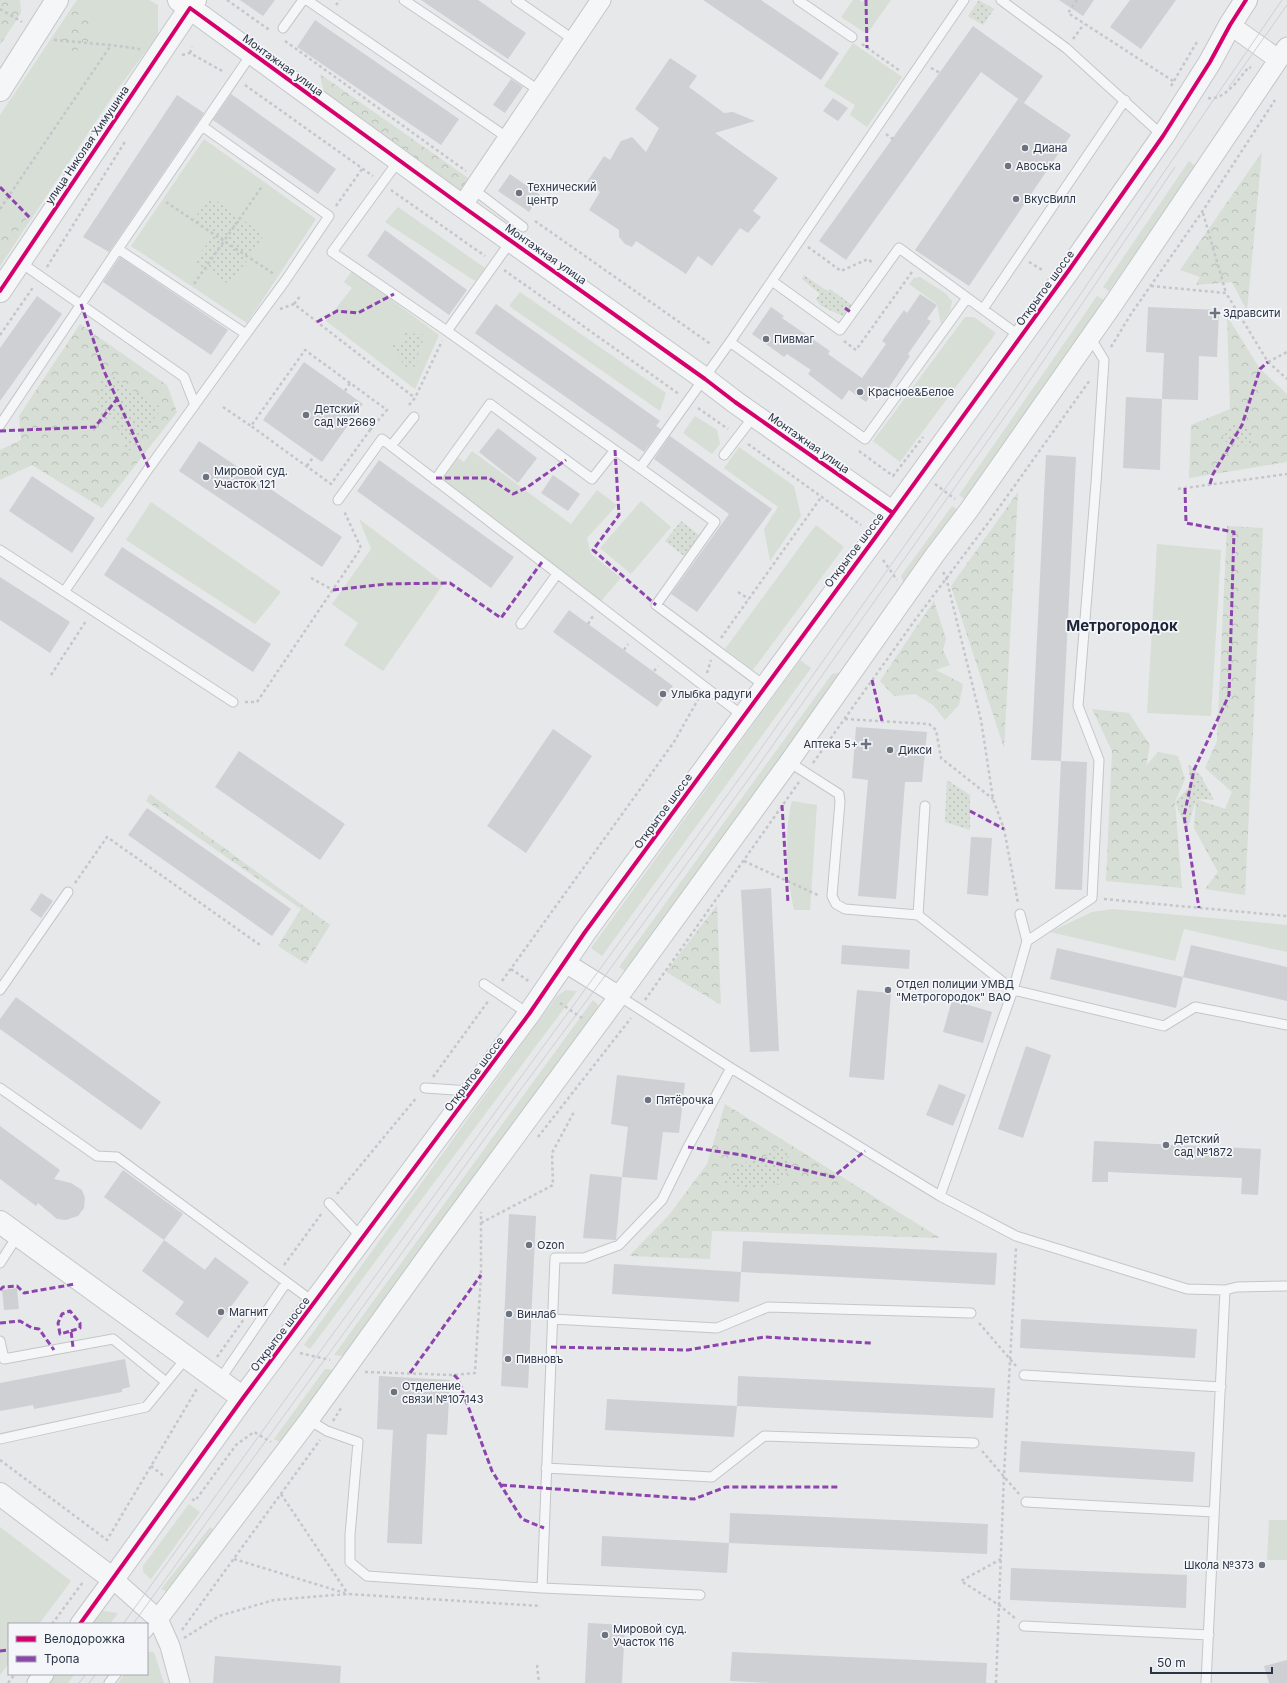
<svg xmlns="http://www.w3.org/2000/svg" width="1287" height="1683" font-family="Inter,sans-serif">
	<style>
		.grass { fill: #d6ded6 }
		.forest { fill: url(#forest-crowns) }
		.park { fill: url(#park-dots) }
		.building { fill: #ced0d3 }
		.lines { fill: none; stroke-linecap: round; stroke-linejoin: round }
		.service-casing { stroke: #c4c6c8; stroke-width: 11 }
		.minor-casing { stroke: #c4c6c8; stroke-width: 21 }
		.tertiary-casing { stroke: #c4c6c8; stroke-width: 24 }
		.secondary-casing { stroke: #c4c6c8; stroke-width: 24 }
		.path { stroke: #c5c6ca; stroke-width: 2.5; stroke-dasharray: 3 3; stroke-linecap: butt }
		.service { stroke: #f5f6f7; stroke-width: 9 }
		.minor { stroke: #f5f6f7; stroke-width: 19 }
		.tertiary { stroke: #f5f6f7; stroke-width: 22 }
		.secondary { stroke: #f8f8f8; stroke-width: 22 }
		.tram { stroke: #cecfd2; stroke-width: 1 }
		.quiet { stroke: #8e44ad; stroke-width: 3; stroke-dasharray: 6 3; stroke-linecap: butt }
		.cycleway-casing { stroke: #f4f6f9; stroke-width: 6 }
		.cycleway { stroke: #d6006c; stroke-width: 4 }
		.poi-dot { fill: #6c737f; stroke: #f4f6f9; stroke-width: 1.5 }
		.labels { text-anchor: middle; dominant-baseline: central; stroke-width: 3.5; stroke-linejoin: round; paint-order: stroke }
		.street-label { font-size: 11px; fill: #2b3445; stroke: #f4f6f9 }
		.poi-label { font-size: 11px; fill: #2b3445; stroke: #f4f6f9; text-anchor: start }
		.district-label { font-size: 15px; font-weight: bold; fill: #1d2536; stroke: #f4f6f9 }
	</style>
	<defs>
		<pattern id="forest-crowns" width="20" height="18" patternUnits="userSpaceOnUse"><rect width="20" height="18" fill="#d6ded6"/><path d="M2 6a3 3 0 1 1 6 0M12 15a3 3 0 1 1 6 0" fill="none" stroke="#b8bfb9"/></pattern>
		<pattern id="park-dots" width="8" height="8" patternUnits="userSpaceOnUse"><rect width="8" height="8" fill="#d6ded6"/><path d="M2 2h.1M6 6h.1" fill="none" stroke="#b8bfb9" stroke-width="1.8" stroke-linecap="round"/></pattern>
	</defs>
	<rect width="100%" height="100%" fill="#e6e8ea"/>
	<path class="grass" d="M77,0H149L158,5V35L114,94L0,266V115Z
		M853,0H860L861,2L868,0H891L867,34L841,17Z
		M853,43L902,77L867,127L850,115L855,105L824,86Z
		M204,139L316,219L247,323L131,246Z
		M1189,161L1195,166L1109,291L1103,287Z
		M398,207L485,268L475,281L385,222Z
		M352,271L439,335L415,389L326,321L352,288L344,282Z
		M920,277L945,293L952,301L950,311L941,324L937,304L909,284L914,278Z
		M520,292L666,393L660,411L509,306Z
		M1097,296L1104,300L966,500L959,495Z
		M965,317H974L996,333L900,462L873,441Z
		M695,416L717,430L720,444L712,454L683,433Z
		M739,447L794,486L801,516L770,561L764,529L778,507L724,468Z
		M472,451L571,524L597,490L617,505L587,538L591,554L621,578L601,601L441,478L457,457L464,462Z
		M641,501L671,527L631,574L600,548Z
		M151,502L281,592L255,624L126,540Z
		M952,506L958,510L905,586L901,576Z
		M359,519L444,583L383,671L344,645L358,623L332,604L371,549Z
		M816,525L844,547L753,670L725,649Z
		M1157,544L1221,550L1211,716L1147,713Z
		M800,660L811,668L602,956L591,948Z
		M845,672L626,972L619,967L832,674Z
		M792,801L817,805L810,910H794C787,877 783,834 792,801Z
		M1113,909L1287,925V952L1184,929L1175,961L1050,932L1092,912Z
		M566,990L577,991L310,1349L304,1345L557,996Z
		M593,1000L598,1005L597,1011L344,1356L334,1355Z
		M325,1369L334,1370L281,1443L274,1439Z
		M189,1504L200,1512L151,1579L143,1572V1566Z
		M1269,1520H1287V1560H1267Z
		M0,1527L71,1581L39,1624H9V1663L0,1675Z
		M210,1527L217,1532L167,1592L161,1589Z
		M103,1611L118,1613L110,1624H92Z
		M147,1652H154L164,1683H118L124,1674H147Z
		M55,1674H75L68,1683H48Z"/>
	<path class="forest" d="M0,0H20L21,13L0,45Z
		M73,6L94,22L91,27V42L80,45L76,53L63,51L56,44L61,34L72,28L65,18Z
		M320,74L471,180L461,194L324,95Z
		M1262,152L1247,311L1232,282L1196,285L1200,277L1180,270Z
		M28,216L0,260V241L12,221Z
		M1227,316L1260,369L1287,394V462L1189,478L1191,425L1230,409Z
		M80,324L167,385L177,412L102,508L32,465L0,480V450L21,440L19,416Z
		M1018,492L1004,748L951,586Z
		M1227,526L1263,528L1245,895L1205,889L1218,872L1194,828L1196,799L1225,809L1232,792L1205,768L1217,741Z
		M934,601L946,639L943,650L950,665L936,670L963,684L959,705L945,720L933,705L915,694L894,696L880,681Z
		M1092,709L1129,713L1150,745L1146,766L1158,752L1178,756L1185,779L1175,802L1182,888L1106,881L1112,751Z
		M150,794L330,925L306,964L278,946L301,909L146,801Z
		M717,905L721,1005L666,972Z
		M725,1104L940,1238L712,1231L710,1259L629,1256L669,1215L707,1164Z"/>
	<path class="park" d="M979,0L994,9L983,25L968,16Z
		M211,197L264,235L230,285L194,262L213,235L193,220Z
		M804,275L827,291L830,289L852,305L845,317L821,306L816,299L820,294L802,279Z
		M403,325L410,333L427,335L419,347L417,366L407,368L389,346L400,344L404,338Z
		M104,371L162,408L128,453L113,417L91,435L102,412L97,399Z
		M1233,423L1250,427L1252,442L1243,447L1220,440Z
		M681,521L699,535L684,556L665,541Z
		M1188,764L1201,776L1214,800L1196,799L1187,830L1175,802L1191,785Z
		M947,780L970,795V830L945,822Z
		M786,1148L789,1167L781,1183L750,1189L722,1183L739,1164L762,1159L775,1149Z"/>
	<path class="building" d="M240,0H275L263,16Z
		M421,0H478L526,33L508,59Z
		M703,0H761L839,53L821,80Z
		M1059,0H1094L1083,16Z
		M1130,0H1176L1141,49L1110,27Z
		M315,20L459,119L441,145L297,47Z
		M973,26L1043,76L1024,103L981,72L846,260L819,241Z
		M670,58L697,76L689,87L724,113L733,112L755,121L715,133L778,178L753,211L761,217L748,233L740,228L712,266L698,256L686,274L636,241L632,247L625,244L619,237V230L589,210L600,192L587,182L604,156L610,160L621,141L632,137L646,152L659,128L635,109Z
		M511,79L523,87L505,113L493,105Z
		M231,94L336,169L318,194L213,120Z
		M177,95L204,113L109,252L83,237Z
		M833,98L848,108L838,121L823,111Z
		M1018,99L1071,135L969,286L915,250Z
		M510,174L540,195L529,212L498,191Z
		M385,230L467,290L449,315L367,256Z
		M120,257L228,330L211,355L103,282Z
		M920,294L937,305L927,319L931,321L908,354L910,356L886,392L877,386L866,402L849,390L842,400L808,374L811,370L787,354L784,357L752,334L771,307L784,316L782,318L830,351L828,354L862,378L886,344L882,341L904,310L907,313Z
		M37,296L62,314L0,401V348Z
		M496,304L660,421L656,426L661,429L644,452L475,333Z
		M1148,307L1219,310L1217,357L1199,356L1198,400L1162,399L1164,353L1146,352Z
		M304,362L363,404L322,462L263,420Z
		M1126,397L1162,399L1160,470L1123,468Z
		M498,428L537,458L518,483L479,452Z
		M670,436L772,509L697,612L671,594L729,514L654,459Z
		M199,441L342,537L322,567L179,471Z
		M1046,455L1076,457L1061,761L1031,760Z
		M379,460L514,557L491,588L357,491Z
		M553,475L580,494L568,511L541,493Z
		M32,476L95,518L72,553L9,511Z
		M122,547L271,644L253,672L104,575Z
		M0,577L70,622L50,653L0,620Z
		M569,610L673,686L657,707L553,632Z
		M856,727L927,732L922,782H905L896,899L858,896L868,780L852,778Z
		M553,729L592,756L526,853L487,826Z
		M239,751L345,824L320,860L215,787Z
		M1061,761L1087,762L1082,890L1055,889Z
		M147,808L291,909L272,936L128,835Z
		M971,837L992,838L988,896L967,894Z
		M771,888L779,1051L750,1052L741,890Z
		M41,893L53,901L41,918L30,910Z
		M842,945L910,950L909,969L841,964Z
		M1191,945L1287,967V1001L1183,977Z
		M1057,948L1183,977L1176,1008L1050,979Z
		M857,990L891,993L884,1080L849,1077Z
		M16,997L161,1102L141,1130L0,1029V1019Z
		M952,1000L992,1012L983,1043L943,1032Z
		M1026,1046L1051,1055L1023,1138L998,1129Z
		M617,1075L685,1083L679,1133L663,1132L657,1180L622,1177L628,1127L611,1124Z
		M939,1084L966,1095L953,1126L926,1115Z
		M0,1126L60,1170L54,1179L71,1183L82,1190L85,1198L84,1208L78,1216L66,1220L57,1219L38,1203L36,1206L0,1179Z
		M1094,1141L1261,1149L1258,1195L1241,1194L1242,1178L1108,1172V1182H1092Z
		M123,1170L183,1214L164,1240L104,1197Z
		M590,1174L622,1177L616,1240L583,1238Z
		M509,1214L536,1216L528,1388L501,1386Z
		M164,1240L205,1270L215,1257L249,1282L208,1338L175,1314L184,1302L142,1271Z
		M743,1241L997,1253L995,1285L741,1272Z
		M614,1264L741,1272L739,1302L612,1294Z
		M17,1288L19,1309L4,1310L2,1290Z
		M1021,1319L1197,1329L1195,1358L1020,1348Z
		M125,1359L130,1387L122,1389V1392L34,1409L33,1405L0,1411V1383Z
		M379,1376L450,1380L447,1435L427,1434L422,1544L387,1543L393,1430L377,1429Z
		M738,1376L995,1388L993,1418L737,1406Z
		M607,1399L737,1406L734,1437L605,1430Z
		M1021,1441L1195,1452L1193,1482L1019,1472Z
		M730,1513L988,1524L987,1554L729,1543Z
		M602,1536L729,1543L727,1573L601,1566Z
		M1011,1568L1187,1575L1186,1608L1010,1600Z
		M588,1623L625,1625L622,1683H585Z
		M732,1652L987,1663L986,1683H771L730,1681Z
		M215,1656L341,1666L340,1683H213Z
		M1287,1660V1683H1269L1264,1666Z"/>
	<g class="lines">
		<g class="service-casing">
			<path id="service" d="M307,0L508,138
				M404,0L540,91
				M516,0L574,40
				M798,0L852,37
				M1001,0L1066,48L1163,136
				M283,28L303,0
				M202,126L329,216L285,281L246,334L118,249L252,53
				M399,160L332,252L447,331
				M473,189L523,227
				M511,241L447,331L640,468
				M20,262L184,377L195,405
				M772,281L840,330L899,248L1021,337
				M983,309L1125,100
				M730,342L865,439L967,298
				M0,425L118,249
				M391,446L414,417
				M724,455L754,416
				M435,480L490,404L592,479L615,450
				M338,500L382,439L743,716
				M0,550L233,702
				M64,592L149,468L246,334
				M521,624L557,574
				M765,686L656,605L715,522L640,468L730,342L964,0
				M789,762L839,794L840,802L832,896L836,904L845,909L918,915
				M925,806L918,915L1013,990L1164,1026L1195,1007L1287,1025
				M1027,941L1092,898L1099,760L1078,706L1096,483L1104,360L1090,337
				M484,984L529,1014
				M0,990L68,892
				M619,996L731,1068L940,1196L1016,1236L1187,1289L1225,1290L1237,1287L1287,1286
				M0,1088L97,1156L117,1157L315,1303
				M425,1088L471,1091
				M940,1196L1013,990L1027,941L1020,914
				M329,1203L362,1238
				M0,1263L18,1235
				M552,1319L717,1328L768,1307L971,1313
				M0,1341L4,1359L113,1339L166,1382
				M1024,1375L1221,1387
				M219,1381L286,1283
				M309,1420L327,1431L358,1442L350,1535V1562L367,1576L542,1588L700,1595
				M0,1439L146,1407L187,1357
				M546,1468L712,1477L764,1436L974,1443
				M1026,1502L1214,1512
				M542,1588L555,1258H584L619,1245L662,1200L688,1147L731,1068
				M1024,1626L1209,1635
				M147,1633L158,1619
				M109,1683L116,1674
				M1206,1683L1225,1290"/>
		</g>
		<g class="minor-casing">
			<path id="minor" d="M1230,25L1278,59
				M462,206L601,0
				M564,962L619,996
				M158,1619L309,1420L433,1248L619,996L789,762L934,556L969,510L1114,303L1287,47
				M80,1624L113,1579L158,1619L170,1646L180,1683
				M37,1683L44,1674"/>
		</g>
		<g class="tertiary-casing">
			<path id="tertiary" d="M0,90L57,0
				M0,291L190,8L462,206L705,379L735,402L893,513
				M0,1222L243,1398
				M0,1494L113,1579L243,1398L529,1014L585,932L877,535L1069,270L1163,136L1210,62L1230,25L1246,0"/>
		</g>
		<g class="secondary-casing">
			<path id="secondary" d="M179,0L190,8L195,0"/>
		</g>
		<path class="path" d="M227,0L271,31
			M1077,0L1068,13L1173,81
			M336,5L340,0
			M0,9L22,22
			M1073,39L1084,24
			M54,40L111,45L140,49
			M285,41L466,171
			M862,44L900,71
			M190,53L192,47
			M182,55L190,53L224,72
			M931,68L940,73
			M245,85L373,176
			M1171,86L1198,40
			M1208,98C1225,101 1239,78 1249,67L1251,68
			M886,134L893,139
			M391,190L485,256
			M166,202L224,241L263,185
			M336,206L362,169
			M0,209L111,45
			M1203,213L1226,293
			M535,221L712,345
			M808,247L841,271L868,259L874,264
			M1029,262L1044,271
			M47,267L126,140
			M504,270L679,394
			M194,284L224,241L274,274
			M1151,286L1226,293L1268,362L1287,379
			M294,304L301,295
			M280,309L294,304L415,398
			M0,335L34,286
			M844,341L856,350L912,272
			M1111,347L1131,314L1202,212L1275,100
			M1268,362L1287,352
			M345,391L350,383
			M409,405L415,398L442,341
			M223,407L251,426
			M698,408L728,429
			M370,430L387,410L305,350L251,426L331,484L370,430L373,432
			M748,444L861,525
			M859,451L893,476L923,437
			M307,466L314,456
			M935,484L955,499
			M1178,489L1287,474
			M883,560L897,580
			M943,572L946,577L981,720L993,799L1004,829L1018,903
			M311,578L333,590
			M738,592L749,599
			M588,624L593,616
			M721,638L822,496
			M624,650L628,644
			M654,671L658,666
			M707,673L711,660
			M51,675L86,621
			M245,702H257L361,548L344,511
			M845,719L929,724L936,730L941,758L993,799
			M813,763L915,620L988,523L1090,380
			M744,861L820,896
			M75,883L107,837L260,945
			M1104,899L1287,916
			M511,969L530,982
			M502,981L674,742L700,696
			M645,1000L799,782
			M560,1003L582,1018
			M433,1077L489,1000
			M538,1137L631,1018
			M337,1194L417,1097
			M481,1223L553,1185L552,1153L575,1110
			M284,1265L322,1213
			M979,1323L1016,1366
			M300,1353L330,1360
			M217,1357L244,1319
			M365,1372L454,1375L475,1373L481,1275V1212
			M333,1421L341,1408
			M982,1451L1019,1494
			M0,1460L107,1540L198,1387
			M151,1466L165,1477
			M281,1494L348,1594
			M192,1499L195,1501L236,1445L254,1432L271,1442
			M234,1559L345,1593
			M1001,1559L961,1581L999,1605L1016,1619
			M52,1624L83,1582L82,1581
			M182,1630L320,1440
			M184,1638L219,1616L274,1600L348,1594L541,1606
			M537,1665L539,1683
			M8,1683L15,1674
			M996,1683L1004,1475L1016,1248"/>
		<use href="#service" class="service"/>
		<use href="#minor" class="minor"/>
		<use href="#tertiary" class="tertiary"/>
		<use href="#secondary" class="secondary"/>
		<path class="tram" d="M1229,87L1287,5
			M123,1624L316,1357L750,764L1012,394L1282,0
			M133,1624L504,1112L599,984L756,769L1018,398L1175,167
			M79,1683L86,1674
			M89,1683L96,1674"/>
		<path class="quiet" d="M866,0L867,48
			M0,187L31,219
			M81,304L104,371L149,468
			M845,308L852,313
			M317,322L337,311L358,313L394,294
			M0,431L95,427L117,399
			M615,450L619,515L593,550L656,605
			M436,478H489L513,494L526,488L566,460
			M1210,484L1213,474L1242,425L1260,369L1268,362
			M1185,488L1186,523L1234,532L1229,695L1194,770L1184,816L1199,908
			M333,590L387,584L450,583L501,618L542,562
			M872,680L882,721
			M782,805L788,903
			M970,811L1004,829
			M688,1147L742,1155L833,1177L865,1151
			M0,1290L3,1287L17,1286L24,1293L75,1284
			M0,1323L20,1321L32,1328L39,1329L54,1350
			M71,1331L80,1328V1323L70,1311L62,1314L58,1323L60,1334L71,1331L73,1347
			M551,1347L688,1350L765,1337L871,1343
			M410,1373L481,1275
			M454,1375L458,1379L492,1471L522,1519L544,1528
			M501,1485L694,1499L726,1487H840
			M0,1651L9,1650"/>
		<g class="cycleway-casing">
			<path id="cycleway" d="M0,291L190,8L462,206L705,379L735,402L893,513
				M80,1624L243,1398L529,1014L585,932L877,535L1069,270L1163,136L1210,62L1230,25L1246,0"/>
		</g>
		<use href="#cycleway" class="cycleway"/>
	</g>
	<g class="poi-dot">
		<circle cx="1025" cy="148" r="4"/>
		<circle cx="1008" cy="166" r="4"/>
		<circle cx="519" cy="193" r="4"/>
		<circle cx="1016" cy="199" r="4"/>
		<path d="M1213 307h4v4h4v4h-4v4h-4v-4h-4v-4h4z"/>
		<circle cx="766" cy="339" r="4"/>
		<circle cx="860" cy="392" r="4"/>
		<circle cx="306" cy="415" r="4"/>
		<circle cx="206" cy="477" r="4"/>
		<circle cx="663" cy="694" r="4"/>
		<path d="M864 738h4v4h4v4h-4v4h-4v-4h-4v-4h4z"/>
		<circle cx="890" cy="750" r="4"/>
		<circle cx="888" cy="990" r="4"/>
		<circle cx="648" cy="1100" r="4"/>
		<circle cx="1166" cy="1145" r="4"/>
		<circle cx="529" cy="1245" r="4"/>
		<circle cx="221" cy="1312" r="4"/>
		<circle cx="509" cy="1314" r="4"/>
		<circle cx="508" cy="1359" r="4"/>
		<circle cx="394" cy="1392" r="4"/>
		<circle cx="1262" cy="1565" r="4"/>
		<circle cx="605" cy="1635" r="4"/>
	</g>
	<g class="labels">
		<g class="street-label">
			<text transform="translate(283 65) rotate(36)">Монтажная улица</text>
			<text transform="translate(87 145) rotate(-56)">улица Николая Химушина</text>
			<text transform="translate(546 254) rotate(35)">Монтажная улица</text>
			<text transform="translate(1045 288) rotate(-54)">Открытое шоссе</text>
			<text transform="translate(809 443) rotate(35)">Монтажная улица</text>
			<text transform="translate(854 550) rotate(-53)">Открытое шоссе</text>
			<text transform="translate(663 811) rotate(-54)">Открытое шоссе</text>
			<text transform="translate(474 1074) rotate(-53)">Открытое шоссе</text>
			<text transform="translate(280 1334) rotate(-53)">Открытое шоссе</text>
		</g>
		<g class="poi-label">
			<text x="1033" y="148">Диана</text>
			<text x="1016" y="166">Авоська</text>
			<text x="527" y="187">Технический<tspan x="527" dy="13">центр</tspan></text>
			<text x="1024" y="199">ВкусВилл</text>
			<text x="1223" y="313">Здравсити</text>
			<text x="774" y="339">Пивмаг</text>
			<text x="868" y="392">Красное&amp;Белое</text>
			<text x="314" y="409">Детский<tspan x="314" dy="13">сад №2669</tspan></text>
			<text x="214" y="471">Мировой суд.<tspan x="214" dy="13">Участок 121</tspan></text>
			<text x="671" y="694">Улыбка радуги</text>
			<text x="858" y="744" text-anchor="end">Аптека 5+</text>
			<text x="898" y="750">Дикси</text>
			<text x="896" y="984">Отдел полиции УМВД<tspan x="896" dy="13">"Метрогородок" ВАО</tspan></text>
			<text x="656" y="1100">Пятёрочка</text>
			<text x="1174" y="1139">Детский<tspan x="1174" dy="13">сад №1872</tspan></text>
			<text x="537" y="1245">Ozon</text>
			<text x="229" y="1312">Магнит</text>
			<text x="517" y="1314">Винлаб</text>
			<text x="516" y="1359">Пивновъ</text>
			<text x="402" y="1386">Отделение<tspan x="402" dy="13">связи №107143</tspan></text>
			<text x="1254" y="1565" text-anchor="end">Школа №373</text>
			<text x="613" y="1629">Мировой суд.<tspan x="613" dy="13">Участок 116</tspan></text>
		</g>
		<g class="district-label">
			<text x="1122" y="625">Метрогородок</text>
		</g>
	</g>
	<rect x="8" y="1623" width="140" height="52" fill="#f4f6f9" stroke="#a4a8b1"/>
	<rect x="16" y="1636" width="20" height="6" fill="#d6006c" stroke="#a4a8b1"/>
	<text x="44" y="1643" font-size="12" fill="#2b3445">Велодорожка</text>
	<rect x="16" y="1656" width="20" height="6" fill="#8e44ad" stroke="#a4a8b1"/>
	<text x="44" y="1663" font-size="12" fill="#2b3445">Тропа</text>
	<path d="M1151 1667v6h121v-6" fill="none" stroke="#2b3445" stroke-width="2"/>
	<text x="1157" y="1667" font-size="12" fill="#2b3445" stroke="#f4f6f9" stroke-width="3" paint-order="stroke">50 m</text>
</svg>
